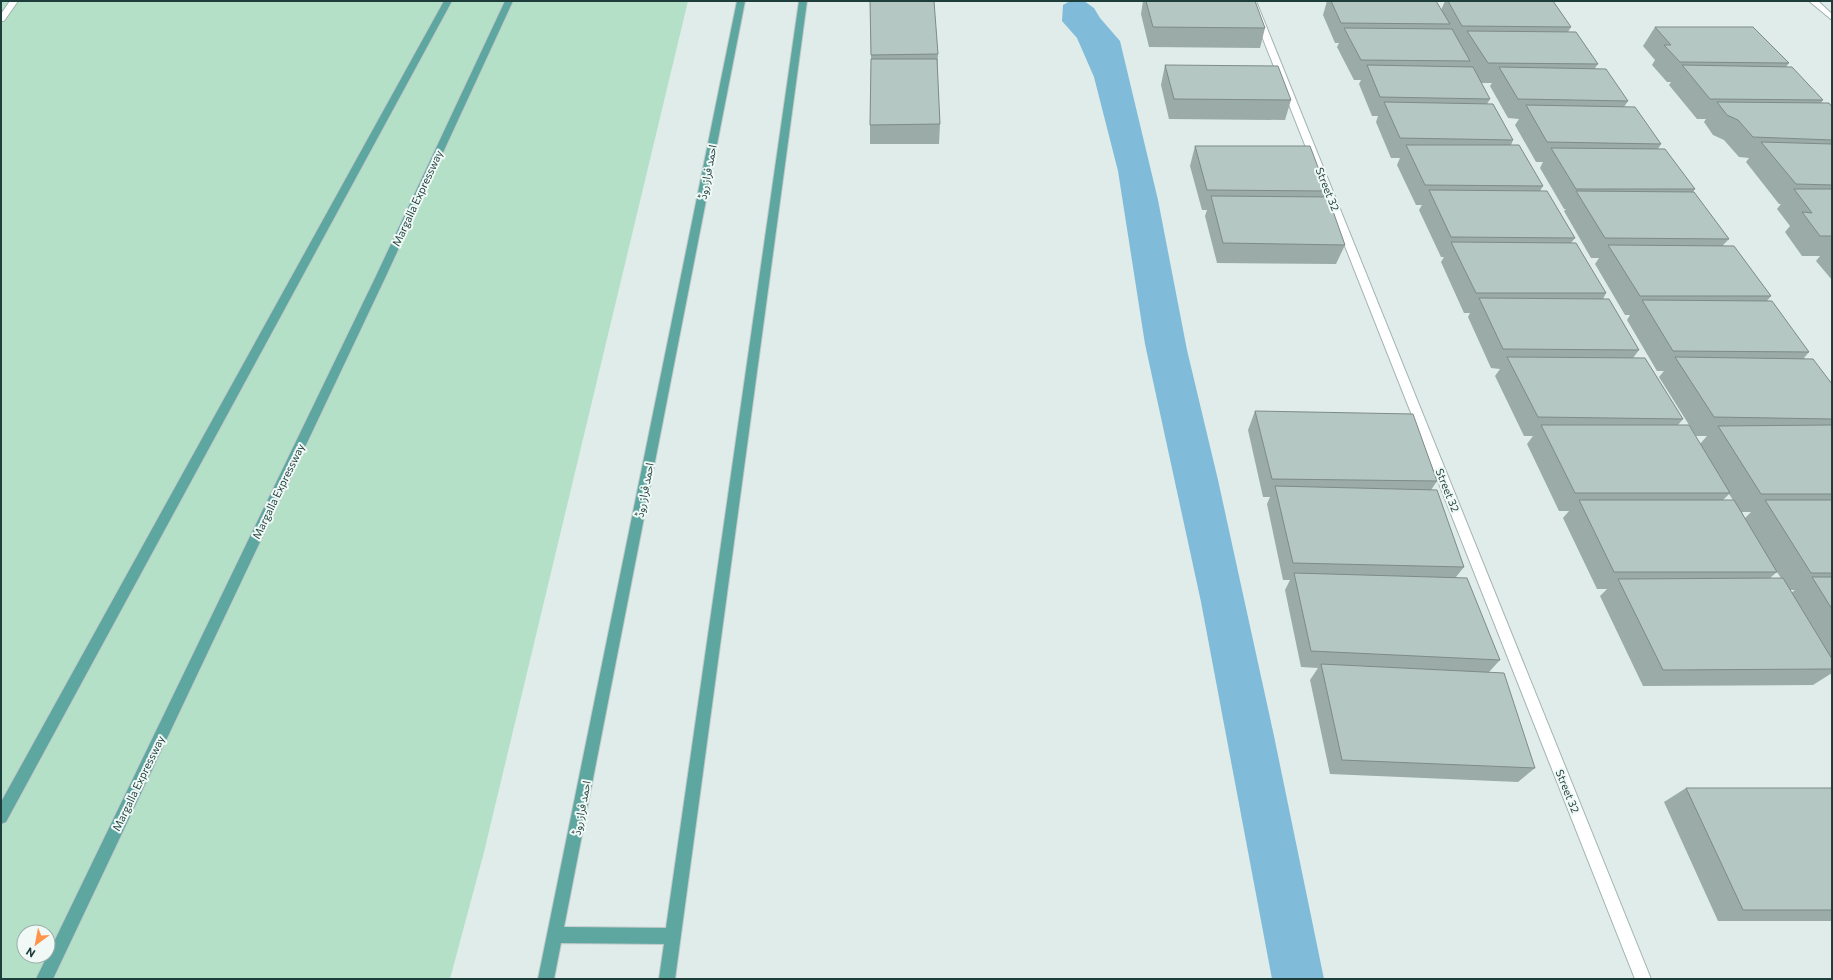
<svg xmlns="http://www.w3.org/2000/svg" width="1833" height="980" font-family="Commissioner,'Noto Sans Arabic',sans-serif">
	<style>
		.green { fill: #b5e0c8; fill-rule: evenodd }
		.water { fill: #80bcd9 }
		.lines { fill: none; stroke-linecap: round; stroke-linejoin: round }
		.street-casing { stroke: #a1b4b1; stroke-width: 2 }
		.primary-casing { stroke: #c0c9c8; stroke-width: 2 }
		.street { fill: #fff; fill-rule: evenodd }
		.primary { fill: #5ea7a1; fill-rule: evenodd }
		.wall { fill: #9baba7; fill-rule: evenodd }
		.building { fill: #b4c7c2; stroke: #7e8b88 }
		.labels { text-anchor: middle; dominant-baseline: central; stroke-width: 4; stroke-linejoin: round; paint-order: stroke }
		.street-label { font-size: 11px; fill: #1e3e3b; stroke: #f0f9f6 }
	</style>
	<rect width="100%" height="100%" fill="#dfece9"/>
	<path class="green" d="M1,1H688L484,852L450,979H1ZM24,932H48V956H24Z"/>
	<path class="water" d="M1070,1H1084L1094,8L1100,18L1120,41L1158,200L1187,350L1218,480L1274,736L1324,979H1272L1201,602L1145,344L1118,171L1094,77L1077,38L1062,21L1063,5Z"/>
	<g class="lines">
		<g class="street-casing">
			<path id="street" d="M10,1H18L4,21H1V14Z
				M1248,1H1256L1651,979H1635Z
				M1809,1H1818L1832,14V20Z"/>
		</g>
		<g class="primary-casing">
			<path id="primary" d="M444,1H452L6,822L1,824V802Z
				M505,1H513L386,276L53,979H36L376,276Z
				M737,1H745L564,927L666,928L799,1H807L675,979H659L664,944L561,943L554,979H538Z"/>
		</g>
		<use href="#street" class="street"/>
		<use href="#primary" class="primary"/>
	</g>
	<path class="wall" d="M870,1L938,54L937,71L940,124L939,144H870V125L871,60Z
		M1143,1H1255L1265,28L1260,48L1149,47L1141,14Z
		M1327,1H1436L1441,10L1445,1H1553L1571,27L1568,32L1598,64L1595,68L1628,101L1624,107L1661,144L1658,149L1695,189L1693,192L1729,239L1723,245L1771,296L1767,301L1809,352L1804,358L1832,384V673L1813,685L1643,686L1600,596L1607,589H1597L1563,518L1569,511H1559L1527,444L1533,436H1524L1495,376L1500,369L1491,368L1468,317L1470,313H1464L1441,262L1444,257H1441L1419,210L1422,205H1416L1397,165L1400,158H1391L1376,122L1378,116H1372L1359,84L1361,80H1354L1337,47L1339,43H1335L1323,15ZM1481,83H1492L1490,86L1508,118L1519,119L1515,125L1536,162H1543L1540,168L1564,209H1566L1564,211L1591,258H1599L1595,264L1625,315H1630L1627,320L1657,371H1664L1659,377L1696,436H1707L1700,444L1678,425L1683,419L1633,358L1639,350L1603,299L1606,293L1571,243L1575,238L1540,191L1543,186L1511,145L1513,140L1487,104L1490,99ZM1729,494L1733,500H1723ZM1742,512H1751L1745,518ZM1777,572L1781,578H1770ZM1790,590H1795L1791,593Z
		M1655,27L1789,63L1786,67L1823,100L1821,103L1832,107V280L1816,261L1820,256H1802L1785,232L1790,226L1777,209L1781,204H1779L1746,162L1749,158L1739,157L1724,140L1713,135L1704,122L1706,119H1697L1669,85L1671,82H1667L1652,65L1655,60L1643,46Z
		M1165,65L1291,100L1285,120L1169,119L1161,85Z
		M1195,146L1327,191L1325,197L1345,245L1336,264L1217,263L1205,216L1207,210H1202L1190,166Z
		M1255,411L1437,481L1431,490L1464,567L1456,577L1500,660L1489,672L1535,768L1518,782L1330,774L1310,680L1318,668L1301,667L1285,590L1290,580H1283L1267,504L1270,497H1263L1248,430Z
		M1686,788H1832V921H1718L1664,802Z"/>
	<path class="building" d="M870,1H934L938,54L871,55Z
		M1146,1H1255L1265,28L1153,27Z
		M1331,1H1436L1450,24L1341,23Z
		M1448,1H1553L1571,27L1462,26Z
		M1655,27H1753L1789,63L1680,62L1664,45H1671Z
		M1344,28L1452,29L1470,61L1361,60Z
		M1467,31L1576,32L1598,64L1488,63Z
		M871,59H937L940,124L870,125Z
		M1165,65L1278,66L1291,100L1174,99Z
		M1367,65L1473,67L1490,99L1380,97Z
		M1682,65L1792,67L1823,100L1710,99Z
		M1499,67L1606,69L1628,101L1518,99Z
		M1384,102L1493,104L1513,140L1400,138Z
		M1717,102L1829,103L1832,107V140L1753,137L1738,120L1727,115Z
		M1526,105L1635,107L1661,144L1547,142Z
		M1761,142L1832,144V185L1796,184Z
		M1406,145H1519L1543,186L1425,185Z
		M1195,146H1310L1327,191L1207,190Z
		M1551,148L1665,149L1695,189H1576Z
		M1794,189H1832V236H1820L1802,212L1812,213Z
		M1429,190L1547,191L1575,238L1451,237Z
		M1576,191L1694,192L1729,239L1605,238Z
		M1211,196L1328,197L1345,245L1223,243Z
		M1451,242L1576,243L1606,293H1476Z
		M1608,245L1734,246L1771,296H1640Z
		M1479,298L1609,299L1639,350L1503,349Z
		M1642,300L1772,301L1809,352L1673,351Z
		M1507,357L1645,358L1683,419L1538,417Z
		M1675,357L1813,359L1832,384V419L1714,417Z
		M1255,411L1413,414L1437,481L1272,479Z
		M1541,425H1689L1730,493H1575Z
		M1832,425V494H1761L1718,426Z
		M1275,486L1437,490L1464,567L1293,563Z
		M1579,500H1734L1777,572H1614Z
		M1765,500H1832V573H1811Z
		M1294,573L1467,578L1500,660L1311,651Z
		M1812,577H1832V609Z
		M1783,578L1832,659V669L1663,670L1618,579Z
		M1321,664L1504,673L1535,768L1342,760Z
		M1686,788H1832V910H1743Z"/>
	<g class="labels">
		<g class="street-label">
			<text transform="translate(707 172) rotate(-79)">احمد فراز روڈ</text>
			<text transform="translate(1328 189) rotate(68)">Street 32</text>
			<text transform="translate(417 198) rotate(-65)">Margalla Expressway</text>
			<text transform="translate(644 490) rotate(-79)">احمد فراز روڈ</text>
			<text transform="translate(1448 490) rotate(68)">Street 32</text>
			<text transform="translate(278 491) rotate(-64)">Margalla Expressway</text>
			<text transform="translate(138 783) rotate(-64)">Margalla Expressway</text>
			<text transform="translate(1568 791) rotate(68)">Street 32</text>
			<text transform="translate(581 808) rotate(-79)">احمد فراز روڈ</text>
		</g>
	</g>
	<rect width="1833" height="980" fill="none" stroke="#1e3e3b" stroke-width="4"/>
	<g transform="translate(36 944) rotate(212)"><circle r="19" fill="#f0f9f6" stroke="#9caeab"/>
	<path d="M0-3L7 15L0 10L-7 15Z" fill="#ff954a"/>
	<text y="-6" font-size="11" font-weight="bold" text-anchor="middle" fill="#1e3e3b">N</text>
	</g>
</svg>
